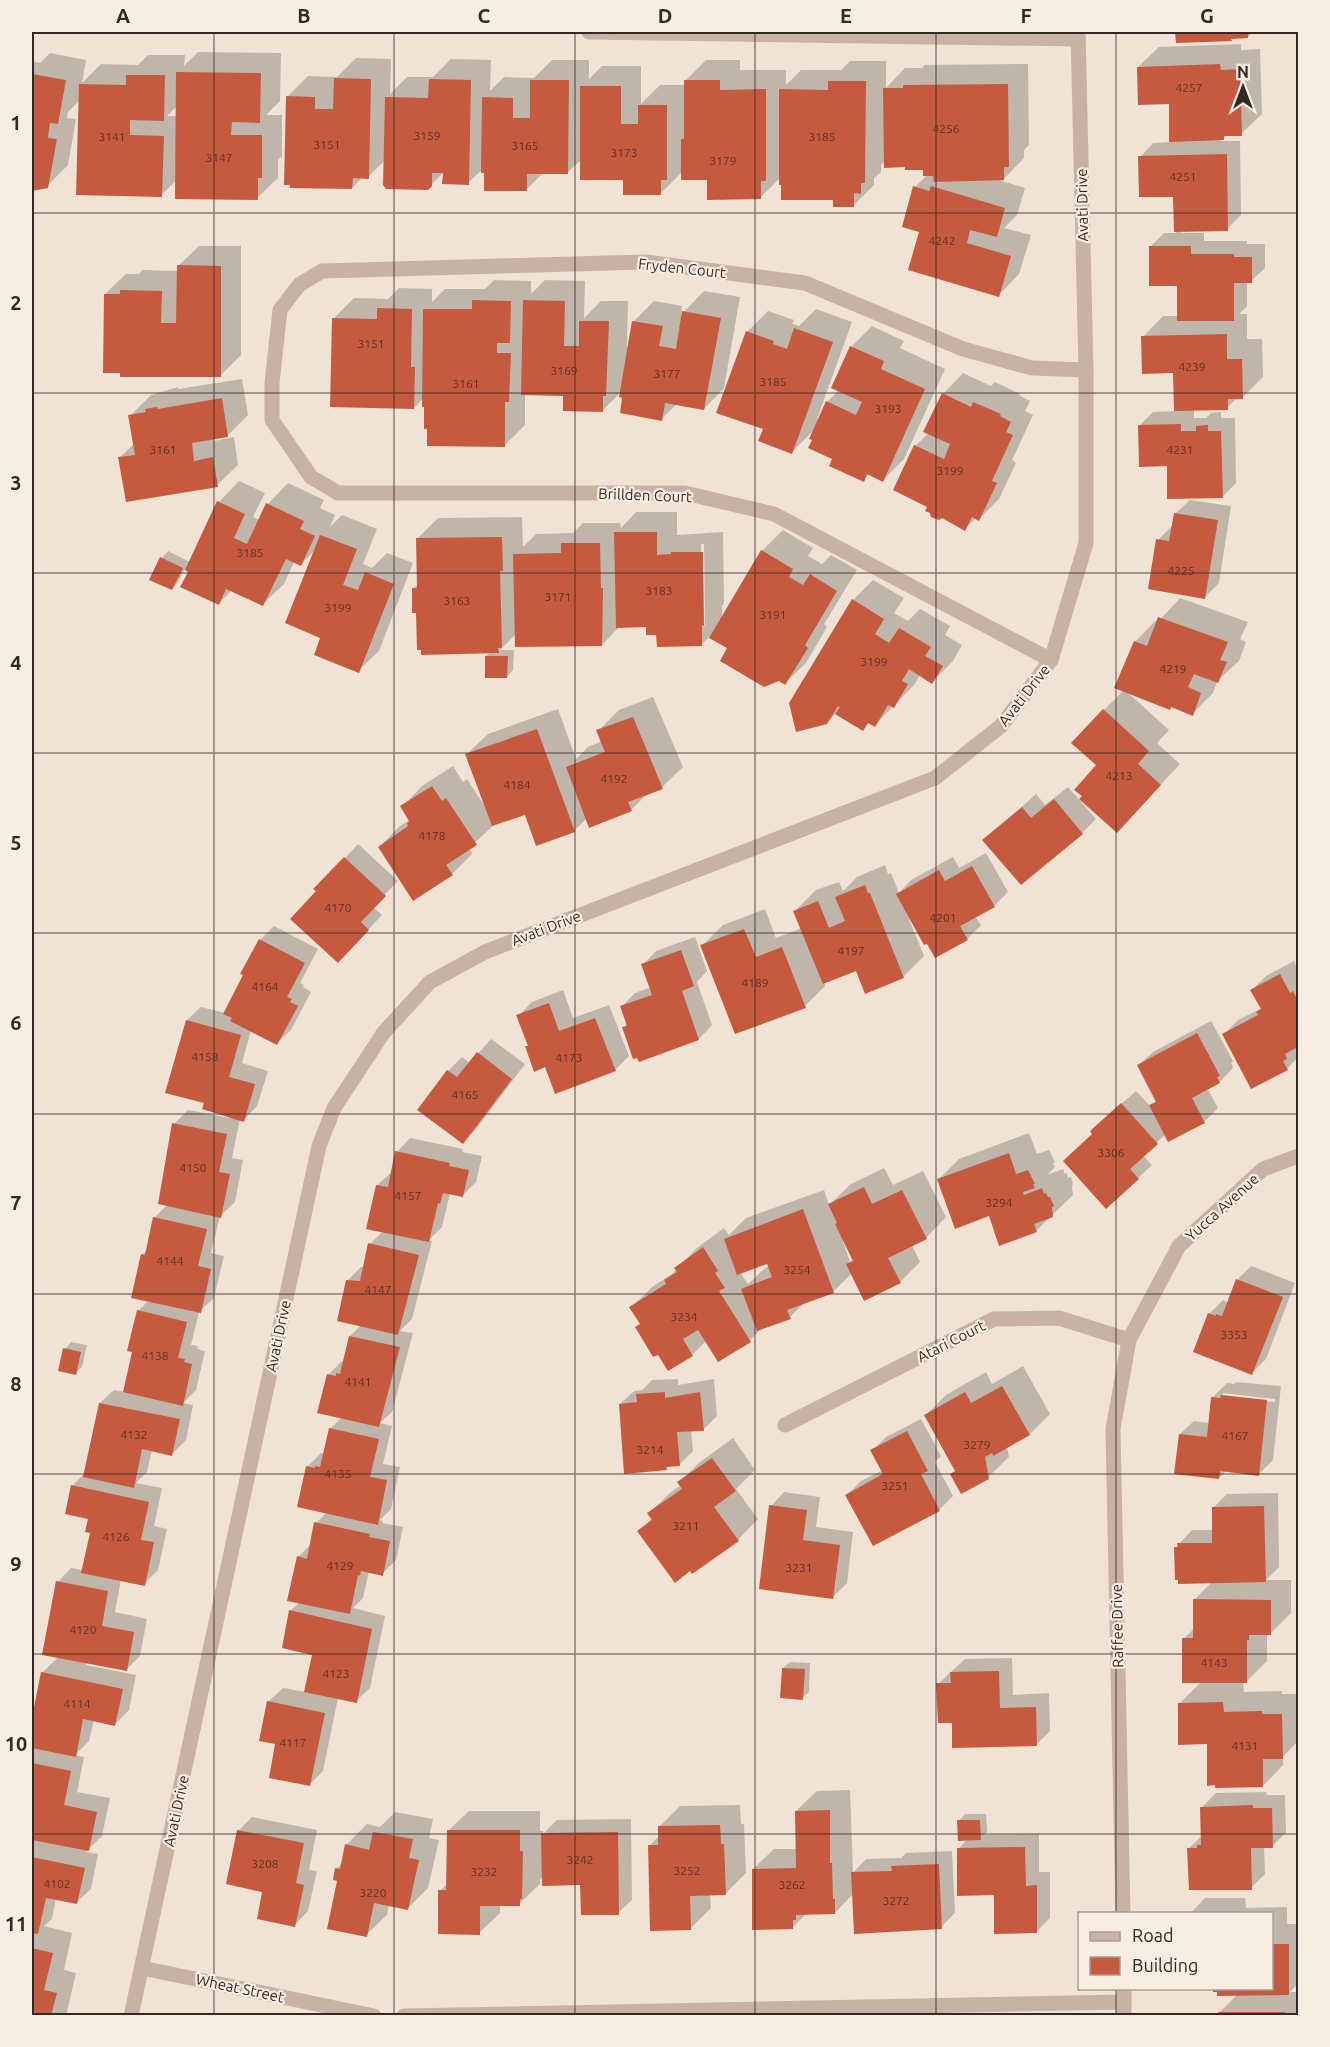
<svg xmlns="http://www.w3.org/2000/svg" width="1330" height="2047" font-family="Ubuntu,sans-serif">
	<style>
		.shadow { fill: #0003; fill-rule: evenodd }
		.building { fill: #c55a3f }
		.lines { fill: none; stroke-linecap: round; stroke-linejoin: round }
		.minor { stroke: #c8b2a3; stroke-width: 15 }
		.tertiary { stroke: #c8b2a3; stroke-width: 15 }
		.grid { fill: none; stroke: #332825; stroke-width: 1.5; stroke-opacity: 0.55 }
		.labels { text-anchor: middle; dominant-baseline: central; stroke-width: 4.5; stroke-linejoin: round; paint-order: stroke }
		.number-label { font-size: 12px; fill: #58342c }
		.street-label { font-size: 15px; fill: #332825; stroke: #f8ede2 }
		.neatline { fill: none; stroke: #332825; stroke-width: 2 }
		.grid-label { font-size: 20px; text-anchor: middle; font-weight: bold; fill: #332825 }
	</style>
	<rect width="100%" height="100%" fill="#f0e3d6"/>
	<path class="shadow" d="M1177,32H1253L1248,37H1233L1231,40L1177,41Z
		M1241,44V50L1260,49L1262,114L1241,134L1227,135L1220,141H1240L1241,215L1227,229L1181,230V233H1204V241H1247V244H1265V268L1251,281H1247V306L1239,314H1247V339H1262L1263,377L1243,397H1238L1227,408L1194,409V418H1206L1211,413L1221,412V418H1235L1236,483L1222,497L1168,464L1139,426L1153,412L1176,411L1174,372L1143,337L1163,316H1179V284L1150,247L1164,233H1176L1175,195L1140,157L1153,143L1171,142L1170,102L1138,67L1159,47Z
		M198,52L281,53L280,101L266,115H282V156L278,160V178L257,198L177,180L161,195L80,100L68,112L67,118L76,119L68,165L47,186L32,189V61L40,63L50,53L86,60L82,83L101,64L138,65L148,55H185L184,66ZM178,105L177,116H167Z
		M356,58L391,59L390,94L407,77H433L451,59L491,60L490,91L504,77L534,78L552,60H589V79L602,66H641V104L660,85H685V81L706,60H740V70H786V85L801,70H841L850,61H886V88L905,68H922L925,65L1028,64L1029,145L1024,150V158L1002,181L1025,188L1017,215L1004,228L1031,235L1019,274L999,295L921,231L915,187L928,174L924,169L886,160L881,165V172L874,178V185L853,206L780,178L760,198L682,172L660,194L582,159L567,173H543L526,190L485,172L483,169L468,183L444,172L427,189L385,160L368,177H363L352,188L287,97L308,76L337,77Z
		M199,246H241V355L220,376L105,294L126,274H139L142,270L178,271V266Z
		M494,280L531,281V294L545,280L585,281L584,318L601,301H628L627,347H629L634,321L654,301L682,306L681,315L704,291L740,297L724,388L704,409L677,404L661,419L624,396L621,392L602,411L565,394L525,393V425L504,446L429,428L424,398L414,408L333,319L354,298L388,299L399,288L432,289V302L445,289H485Z
		M816,309L852,322L817,419L819,420L827,402L839,390L833,387L851,347L872,326L904,341L900,348L945,369L904,459L883,480L869,474L863,480L834,459L814,439V430L792,452L765,429L747,332L768,311L794,320L792,324L799,326Z
		M963,373L991,386L995,382L1020,394L1019,395L1030,401L1025,411L1033,415L1012,460L1016,463L999,499L979,519L976,518L965,529L929,506L915,446L929,433L943,394Z
		M242,379L248,415L228,435L214,437V441L234,437L238,465L217,485L120,457L135,443L130,416L151,395L178,387V389Z
		M239,481L265,493L253,517L260,520L268,504L288,483L324,500L320,508L335,515L330,527L342,515L377,529L363,564L372,568L387,553L413,563L379,651L358,671L322,637L316,549L300,565L294,562L284,584L263,604L232,590L219,603L190,571L185,569L178,582L172,589L162,558L168,551L190,562L219,502Z
		M1190,500L1231,506L1219,583L1205,597L1158,540L1172,526H1174L1176,513Z
		M636,512H677V535L723,532L724,604L722,606V618L762,551L783,530L813,548L808,556L822,564L831,555L857,570L824,624L827,627L806,663L785,683L709,637L701,645L657,634L647,625L620,626L602,645L516,634L500,650H514L513,670L507,677L486,656L491,652L418,611L413,589L418,584L417,539L438,518L522,517L523,547L536,534L573,533L583,523H620L621,528ZM701,544H704L705,624L703,627Z
		M873,580L904,598L894,613L908,621L920,609L950,626L945,635L962,645L953,661L932,682L920,675L914,685L875,725L870,722L863,729L836,713L826,723L853,600Z
		M1180,598L1248,622L1240,639L1246,642L1239,661L1217,681L1213,693L1192,714L1126,691L1169,730L1157,743L1180,764L1137,810L1098,765L1104,710L1124,690L1135,642L1155,621L1158,622Z
		M653,697L683,767L662,787L648,793L631,810L587,818L574,831L526,813L496,823L469,848L472,854L452,874L379,847L400,826L410,820L402,807L422,786L453,766L463,782L467,779L484,805L467,754L488,734L558,709L576,759L588,747L602,741L598,731L619,710Z
		M1068,787L1096,819L1082,833L985,840L1036,794L1045,805Z
		M358,844L398,881L373,907L382,915L351,948L345,858Z
		M986,853L1008,892L994,906L975,916L981,925L967,939L909,919L924,956L903,977L856,969L824,982L825,986L805,1006L702,946L723,925L765,909L776,938L802,928L795,911L816,890L839,882L843,891L857,877L885,865L888,874L891,873L899,893L911,880L953,857L959,868Z
		M274,926L318,949L300,983L304,985L303,987L311,992L291,1030L277,1043L251,1030L242,1063L268,1071L257,1106L244,1120L240,1119L232,1158L243,1160L235,1202L220,1216L211,1253L224,1256L214,1298L199,1312L191,1345L198,1346L197,1349L205,1351L196,1390L183,1403L193,1405L186,1440L172,1454L152,1450L147,1472L136,1483L162,1488L154,1526L167,1529L158,1570L144,1584L121,1579L115,1612L147,1619L140,1656L126,1670L87,1662L86,1665L136,1675L129,1710L115,1724L94,1720L89,1741L75,1755L84,1757L77,1792L110,1798L102,1836L86,1852L98,1854L91,1889L77,1902L56,1898L52,1919L44,1926L72,1933L64,1970L76,1973L66,2016H32V1749L33,1747L32,1746V1725L42,1673L58,1657V1582L71,1568L83,1570L92,1532L90,1518L72,1486L85,1473L100,1403L114,1390L124,1392L134,1351L138,1311L149,1300L142,1255L147,1250L154,1218L167,1205L174,1124L188,1110L229,1118V1116L206,1102L167,1092L187,1020L201,1007L225,1013L260,940Z
		M695,937L707,971L697,982L712,1025L699,1039L640,1060L623,1028L628,1023L621,1007L635,993L651,987L643,965L656,951Z
		M1294,961L1298,971V1046L1297,1048L1298,1057L1287,1069L1224,1034L1238,1020L1262,1008L1252,990L1266,976Z
		M563,990L573,1018L609,1005L629,1056L615,1070L546,1065L526,1047L529,1044L518,1016L532,1002Z
		M1211,1021L1233,1061L1231,1063L1233,1068L1220,1082L1207,1088L1218,1108L1204,1122L1166,1134L1143,1155L1152,1165L1138,1178L1094,1134L1105,1118L1136,1091L1150,1106L1157,1100L1139,1065L1153,1052Z
		M491,1039L525,1064L477,1128L463,1142L419,1110L448,1071L462,1057L470,1063Z
		M1029,1133L1037,1154L1049,1150L1055,1162L1053,1163L1055,1167L1047,1175L1063,1169L1065,1174L1067,1173L1068,1178L1071,1177L1073,1184L1072,1186L1073,1195L1036,1231L990,1214L939,1179L959,1159Z
		M410,1138L463,1149L462,1152L482,1156L476,1182L462,1196L450,1193L442,1227L429,1240L432,1241L412,1319L400,1331L413,1333L392,1412L380,1423L392,1426L383,1464L400,1467L391,1509L380,1520L383,1521L382,1523L403,1527L396,1560L382,1574L369,1571L363,1598L353,1608L385,1616L370,1688L356,1701L338,1698L323,1771L309,1785L277,1743L261,1740L269,1701L283,1688L306,1692L314,1653L290,1611L300,1602L298,1557L311,1544L316,1523L327,1512L307,1467L321,1453L325,1454L330,1429L342,1417L328,1375L342,1361H345L350,1336L361,1325L347,1281L361,1267H364L370,1244L383,1231L377,1185L392,1172L397,1152Z
		M884,1168L893,1185L923,1171L946,1217L926,1238L912,1245L920,1262L900,1282L852,1273L833,1292L806,1301L790,1317L762,1328L750,1340H707L692,1355L669,1369L631,1308L652,1287L672,1274L697,1248L724,1228L729,1235L746,1218L824,1190L829,1205L851,1184ZM844,1240L854,1259L850,1262L843,1241ZM768,1262L770,1266L764,1269L748,1284L740,1272Z
		M1251,1266L1295,1283L1266,1359L1252,1373L1209,1314L1223,1300L1229,1303L1237,1280Z
		M71,1342L87,1345L82,1367L75,1373L65,1349Z
		M1023,1366L1050,1414L1030,1434L1007,1447L1009,1457L988,1477L956,1470L926,1415L946,1395L986,1372L992,1384Z
		M678,1379V1385L714,1379L717,1416L703,1430H691L693,1451L679,1465H669L666,1469L620,1404L634,1391L642,1390L652,1380Z
		M1236,1382L1281,1386L1273,1460L1259,1474L1226,1471L1219,1478L1180,1434L1194,1421L1210,1423L1213,1397L1227,1383L1234,1384ZM1223,1393L1275,1399V1402L1223,1397Z
		M921,1419L941,1456L935,1462L953,1496L939,1510L847,1495L861,1481L883,1470L872,1451L886,1437Z
		M733,1438L755,1470L736,1489L758,1519L738,1540L639,1531L652,1518L649,1513L670,1493L681,1485L679,1482L700,1462Z
		M784,1492L820,1497L816,1527L853,1532L847,1583L833,1597L771,1506Z
		M1278,1493L1279,1567L1266,1580H1291V1613L1270,1634H1267V1661L1246,1682H1243L1244,1692L1282,1691V1694H1298V1741L1283,1757V1765L1263,1786L1208,1743L1179,1704L1201,1682L1183,1639L1195,1628L1194,1600L1212,1582L1176,1547L1192,1530H1214L1213,1508L1227,1494Z
		M1012,1658L1013,1695L1049,1693L1050,1731L1036,1745L953,1721L938,1684L965,1659Z
		M790,1662L810,1663L809,1692L802,1698L783,1668Z
		M850,1790L853,1873L866,1859L901,1858L906,1853L952,1851L955,1913L941,1927L853,1894L835,1913H807L792,1928L753,1869L774,1849H797L796,1811L817,1791Z
		M1266,1792L1267,1795H1285L1286,1833L1272,1846L1264,1847L1265,1874L1251,1888L1189,1848L1203,1835L1202,1807L1216,1793Z
		M740,1805L741,1824H744L746,1873L725,1894H710L711,1908L690,1929L650,1845L659,1836V1827L680,1806Z
		M469,1811H540V1831H543V1834L557,1820L631,1819L632,1900L618,1913L582,1883L543,1876L540,1880V1884L519,1904H500V1913L479,1933L440,1891L448,1883V1831Z
		M395,1812L433,1819L429,1838L439,1840L428,1888L408,1908L389,1905L387,1915L366,1935L338,1880L336,1869L342,1863L346,1845L367,1824L380,1827Z
		M965,1814H986L987,1832L984,1835L1039,1834V1872H1050V1918L1036,1932L995,1894L958,1849L968,1839L959,1821Z
		M252,1817L317,1830L309,1870L317,1871L308,1911L295,1925L264,1890L238,1831Z
		M1205,1898H1245L1246,1908L1287,1907V1924H1298V1984L1290,1992H1298V2016H1220V2012L1238,1994L1272,1988V1914H1190Z"/>
	<path class="building" d="M1175,32H1248V38L1231,39L1232,41L1176,43Z
		M1220,64L1221,70L1240,69L1242,136H1224V140L1169,142V104L1138,105L1137,67Z
		M176,72L261,73L260,123L232,122L231,135H262V178H258V200L175,199Z
		M32,74L66,80L58,124L50,123L48,138L57,139L48,188L32,191Z
		M126,75H165L164,121L130,120V135L164,136L162,197L76,195L79,84L126,85Z
		M334,78L371,79L369,179L353,178L352,189L290,188V185H284L286,96L315,97V109H333Z
		M429,79L471,80L469,185L442,184L443,173H432V186L428,190L386,189L383,185L385,97L428,98Z
		M530,80H569L568,174H527V191H484V173H481L482,97L513,98V118H530Z
		M684,80H720V90L766,89V181H761V199L707,200V180H681V139H684Z
		M828,81H866L865,183H861V194L854,193V207H833V200H781V185H779V89L828,90Z
		M1008,84L1009,167H1004V180L934,182L933,176H923V170H905V167L884,168L883,88H903V85Z
		M580,86H621V124H638V105H667V180H661V195H623V180H580Z
		M1227,154L1228,231L1174,232L1173,197H1139L1138,156Z
		M913,186L929,191L931,186L1005,208L997,237L970,230L967,243L1011,256L999,297L908,270L919,232L902,227Z
		M1149,246H1191V254H1234V257H1252V283H1234V321H1177V286H1149Z
		M177,265L221,266V377H120V373H103L104,294H120V290L162,291L161,323H176Z
		M472,300L511,301L510,343H497V353H511L509,402H505V447L427,446V429H424V407H422L423,309H472Z
		M523,300L565,301L564,346H579V321H609L606,396H603V412L563,411V396L521,395Z
		M377,308L412,309L411,367H415L414,409L330,407L332,318L377,319Z
		M682,311L721,318L704,410L665,403L662,421L620,413L622,398L619,397L632,321L663,326L659,346L676,349Z
		M794,328L833,342L792,454L758,441L763,429L716,413L746,331L774,341L773,344L787,349Z
		M1227,334V359H1242L1243,399H1228V410L1174,411L1173,373L1142,374L1141,336Z
		M850,346L884,361L881,369L925,389L883,482L867,474L864,482L829,466L832,459L808,448L812,440L809,439L826,401L856,415L862,402L831,388Z
		M942,393L971,407L973,402L1001,414L1000,416L1011,422L1006,432L1013,435L992,481L997,483L979,521L972,517L965,531L942,518L939,520L931,517L930,513L925,511L927,507L893,490L914,445L944,459L950,444L923,432Z
		M222,398L228,437L192,443L194,461L213,457L218,487L126,502L118,457L135,455L128,415L146,412L145,409L157,407L158,409Z
		M1181,424V431H1196V426L1208,425V431H1221L1223,498L1167,499V466L1139,467L1138,425Z
		M217,501L245,514L234,538L247,544L266,503L304,521L300,529L315,536L301,566L286,559L263,606L226,589L219,605L180,587L188,572L185,570Z
		M1174,513L1218,520L1205,599L1148,589L1156,539L1169,541Z
		M614,532H657V555L671,554V552H703L704,626L702,625V646L657,647L656,635H646V627L616,628Z
		M320,535L357,549L343,585L358,590L365,572L394,584L359,673L314,655L320,638L285,623Z
		M502,537L503,571H500L502,648H498L499,653L421,655V650H417L416,613H412V588H417L416,538Z
		M561,543H600L601,588H603L602,646L515,647L513,554L561,553Z
		M761,550L793,569L789,577L803,585L810,574L837,591L805,645L808,648L785,685L779,681L764,687L720,661L727,648L709,638Z
		M160,557L183,568L172,590L149,580Z
		M852,599L884,619L875,634L889,643L899,628L931,647L925,656L943,666L932,684L909,669L902,681L908,684L894,708L888,705L875,727L868,723L863,731L835,714L840,707L838,706L827,724L796,732L789,703Z
		M1158,617L1228,642L1220,660L1227,662L1218,683L1194,674L1188,687L1201,693L1193,716L1171,707L1170,710L1114,688L1134,641L1147,646Z
		M485,656H508L507,678H485Z
		M1103,709L1149,751L1138,764L1161,785L1117,833L1079,799L1082,796L1074,790L1096,765L1071,743Z
		M633,717L663,789L628,802L632,811L589,828L566,767L605,752L596,730Z
		M537,729L575,832L536,846L525,815L492,826L465,754Z
		M432,786L442,801L446,798L477,845L446,865L453,875L413,901L378,847L408,826L407,823L409,821L400,806Z
		M1054,799L1083,834L1021,885L982,840L1022,807L1031,818Z
		M344,857L386,896L361,922L369,930L338,963L290,919L316,891L313,889Z
		M972,866L995,907L960,926L968,940L935,958L927,944L924,945L896,894L939,870L945,881Z
		M865,885L868,893H870L904,978L865,994L856,971L823,984L793,911L818,901L829,928L845,921L835,897Z
		M744,929L756,957L782,947L806,1008L735,1034L700,945Z
		M259,939L305,963L287,997L292,999L290,1002L298,1006L277,1045L230,1021L232,1018L223,1014L243,975L240,974Z
		M681,950L694,986L682,991L699,1040L639,1062L637,1058L633,1059L622,1027L627,1026L620,1006L652,995L641,964Z
		M1280,974L1290,993L1293,991L1298,1001V1047L1285,1054L1287,1059L1283,1061L1288,1070L1251,1089L1222,1034L1258,1015L1256,1012L1261,1009L1250,990Z
		M549,1003L559,1031L595,1018L616,1071L555,1094L545,1067L534,1072L525,1046H528L516,1015Z
		M186,1020L241,1035L229,1077L255,1084L244,1122L202,1109L204,1103L165,1093Z
		M1197,1033L1220,1076L1217,1077L1220,1083L1192,1098L1205,1123L1168,1142L1149,1105L1156,1102L1137,1065Z
		M477,1052L512,1079L463,1144L417,1110L447,1070L457,1077Z
		M1121,1103L1158,1144L1130,1169L1139,1179L1106,1209L1063,1161L1092,1134L1090,1131Z
		M172,1123L227,1134L219,1172L230,1174L221,1218L158,1204Z
		M395,1151L450,1163L449,1166L469,1170L463,1197L443,1193L440,1204L438,1203L429,1242L366,1229L376,1185L388,1187Z
		M1009,1153L1016,1174L1028,1170L1035,1184H1033L1035,1188L1023,1192L1024,1195L1042,1188L1044,1194L1046,1193L1048,1197H1050L1054,1206L1052,1207L1053,1217L1034,1224L1037,1232L999,1246L989,1216L955,1229L937,1179Z
		M864,1187L872,1204L902,1190L927,1239L888,1258L901,1283L864,1301L846,1264L853,1261L835,1224L837,1223L828,1204Z
		M803,1209L834,1293L787,1310L791,1319L757,1331L741,1289L772,1277L767,1264L737,1275L724,1239Z
		M153,1217L207,1229L198,1266L211,1269L201,1313L131,1298L141,1254L145,1255Z
		M368,1243L419,1255L398,1335L337,1321L346,1280L360,1281Z
		M703,1247L718,1271L715,1273L725,1288L719,1291L751,1342L718,1362L698,1330L683,1339L693,1356L668,1371L658,1355L653,1357L635,1327L640,1324L629,1307L666,1284L664,1280L677,1272L674,1268Z
		M1236,1279L1283,1297L1252,1375L1193,1352L1208,1313L1216,1316V1314L1222,1316Z
		M137,1310L187,1322L178,1358L185,1359L184,1362L192,1364L183,1406L123,1392L132,1352L127,1351Z
		M349,1336L400,1347L379,1427L317,1413L327,1374L336,1376V1373L340,1374Z
		M63,1348L81,1352L76,1375L58,1371Z
		M1002,1386L1030,1435L993,1456L992,1453L985,1457L989,1479L961,1494L950,1474L955,1471L924,1415L965,1392L971,1403Z
		M665,1392V1398L700,1392L704,1431L677,1432L680,1466L666,1467L667,1470L624,1474L619,1404L637,1402L636,1394Z
		M1221,1395L1267,1400L1259,1476L1220,1471L1219,1479L1174,1474L1179,1434L1207,1437L1211,1397L1220,1398Z
		M99,1403L180,1419L172,1456L142,1449L134,1488L83,1477Z
		M329,1428L379,1439L370,1477L387,1480L378,1525L297,1507L306,1466L315,1468V1466L320,1467Z
		M907,1431L928,1471L921,1474L940,1511L873,1546L845,1495L883,1474L870,1450Z
		M712,1458L736,1491L714,1507L739,1541L692,1574L690,1571L675,1583L637,1531L652,1520L647,1513L682,1489L677,1482Z
		M71,1485L149,1502L141,1540L154,1542L145,1586L81,1573L90,1533L85,1532L88,1519L65,1514Z
		M769,1505L807,1510L803,1540L840,1545L833,1599L759,1589Z
		M1264,1506L1266,1582L1178,1584V1580H1175L1174,1547H1178L1177,1543H1212V1507Z
		M314,1522L370,1534L369,1537L390,1541L383,1576L361,1571L360,1576L358,1575L350,1614L287,1601L297,1556L307,1559Z
		M56,1581L108,1591L102,1626L134,1632L127,1671L42,1655Z
		M1193,1599L1271,1600V1635H1249V1640H1247V1683H1182V1638H1193Z
		M289,1610L372,1629L357,1703L304,1692L312,1655L282,1648Z
		M782,1668L805,1669L803,1700L780,1698Z
		M999,1671L1000,1708L1036,1707L1037,1746L952,1748V1723H938L936,1683H951L950,1672Z
		M41,1672L123,1689L115,1726L83,1719L76,1757L32,1748V1717Z
		M267,1701L325,1713L310,1786L269,1778L275,1744L259,1741Z
		M1223,1702L1224,1712L1262,1711V1714H1282L1283,1759H1263V1787L1215,1788V1785L1207,1786V1744L1178,1745V1703Z
		M32,1763L71,1771L64,1805L97,1812L89,1851L32,1840Z
		M1253,1805V1808H1272L1273,1848H1251L1252,1890H1189L1187,1848H1197V1845H1201L1200,1807Z
		M830,1810V1863H832L833,1899H835V1914L796,1915V1920H793V1929L752,1930V1869L796,1868L795,1811Z
		M957,1820H980L981,1840L958,1841Z
		M720,1825L721,1844H724L726,1895L690,1896L691,1930L650,1931L648,1845H658V1826Z
		M237,1830L304,1843L296,1883L304,1885L295,1927L257,1919L262,1892L226,1884Z
		M447,1830H520V1851H523L522,1899H520V1906H480V1935L438,1934V1890H446Z
		M373,1832L413,1839L409,1858L419,1860L408,1910L374,1903L367,1937L327,1929L337,1881L333,1880L335,1868L340,1869L345,1844L369,1850Z
		M618,1832L619,1915H581L580,1885L542,1886L541,1833Z
		M1025,1847L1026,1886L1037,1885V1933L994,1934V1895L957,1896V1848Z
		M32,1857L85,1868L77,1904L46,1898L38,1934L32,1933Z
		M939,1864L942,1929L854,1934L851,1872L892,1871L891,1866Z
		M1272,1944H1289V1995L1217,1996V1992H1213V1988H1272Z
		M32,1948L53,1953L44,1990L57,1993L51,2016H32Z
		M1218,2012H1285V2016H1219Z"/>
	<g class="lines">
		<path class="minor" d="M589,32L1078,39
			M1051,660L774,514L685,493H338L311,477L272,420V383L280,310L299,285L322,271L646,262L805,283L963,349L1032,368L1086,370
			M785,1425L994,1319L1059,1318L1129,1340
			M1123,1914L1113,1429L1129,1340L1179,1246L1263,1169L1298,1156
			M142,1968L374,2016
			M1124,1988V2016
			M404,2016L1124,2002"/>
		<path class="tertiary" d="M131,2016L319,1146L334,1108L384,1032L430,982L485,952L935,778L1001,726L1051,660L1086,543V370L1078,32"/>
	</g>
	<path class="grid" d="M214,32V2016M394,32V2016M575,32V2016M755,32V2016M936,32V2016M1116,32V1914M32,213H1298M32,393H1298M32,573H1298M32,753H1298M32,933H1298M32,1114H1298M32,1294H1298M32,1474H1298M32,1654H1298M32,1834H1298M1116,1988V2016"/>
	<g class="labels">
		<g class="number-label">
			<text x="1189" y="87">4257</text>
			<text x="946" y="128">4256</text>
			<text x="427" y="135">3159</text>
			<text x="112" y="136">3141</text>
			<text x="822" y="136">3185</text>
			<text x="327" y="144">3151</text>
			<text x="525" y="145">3165</text>
			<text x="624" y="152">3173</text>
			<text x="219" y="157">3147</text>
			<text x="723" y="160">3179</text>
			<text x="1183" y="176">4251</text>
			<text x="942" y="240">4242</text>
			<text x="371" y="343">3151</text>
			<text x="1192" y="366">4239</text>
			<text x="564" y="370">3169</text>
			<text x="667" y="373">3177</text>
			<text x="773" y="381">3185</text>
			<text x="466" y="383">3161</text>
			<text x="888" y="408">3193</text>
			<text x="163" y="449">3161</text>
			<text x="1180" y="449">4231</text>
			<text x="950" y="470">3199</text>
			<text x="250" y="552">3185</text>
			<text x="1181" y="570">4225</text>
			<text x="659" y="590">3183</text>
			<text x="558" y="596">3171</text>
			<text x="457" y="600">3163</text>
			<text x="338" y="607">3199</text>
			<text x="773" y="614">3191</text>
			<text x="874" y="661">3199</text>
			<text x="1173" y="668">4219</text>
			<text x="1119" y="775">4213</text>
			<text x="614" y="778">4192</text>
			<text x="517" y="784">4184</text>
			<text x="432" y="835">4178</text>
			<text x="338" y="907">4170</text>
			<text x="943" y="917">4201</text>
			<text x="851" y="950">4197</text>
			<text x="755" y="982">4189</text>
			<text x="265" y="986">4164</text>
			<text x="205" y="1056">4158</text>
			<text x="569" y="1057">4173</text>
			<text x="465" y="1094">4165</text>
			<text x="1111" y="1152">3306</text>
			<text x="193" y="1167">4150</text>
			<text x="408" y="1195">4157</text>
			<text x="999" y="1202">3294</text>
			<text x="170" y="1260">4144</text>
			<text x="797" y="1269">3254</text>
			<text x="378" y="1289">4147</text>
			<text x="684" y="1316">3234</text>
			<text x="1234" y="1334">3353</text>
			<text x="155" y="1355">4138</text>
			<text x="358" y="1381">4141</text>
			<text x="134" y="1434">4132</text>
			<text x="1235" y="1435">4167</text>
			<text x="977" y="1444">3279</text>
			<text x="650" y="1449">3214</text>
			<text x="338" y="1473">4135</text>
			<text x="895" y="1485">3251</text>
			<text x="686" y="1525">3211</text>
			<text x="116" y="1536">4126</text>
			<text x="340" y="1565">4129</text>
			<text x="799" y="1567">3231</text>
			<text x="83" y="1629">4120</text>
			<text x="1214" y="1662">4143</text>
			<text x="336" y="1673">4123</text>
			<text x="77" y="1703">4114</text>
			<text x="293" y="1742">4117</text>
			<text x="1245" y="1745">4131</text>
			<text x="580" y="1859">3242</text>
			<text x="265" y="1863">3208</text>
			<text x="687" y="1870">3252</text>
			<text x="484" y="1871">3232</text>
			<text x="57" y="1883">4102</text>
			<text x="792" y="1884">3262</text>
			<text x="373" y="1892">3220</text>
			<text x="896" y="1900">3272</text>
		</g>
		<g class="street-label">
			<text transform="translate(1082 205) rotate(-91)">Avati Drive</text>
			<text transform="translate(682 268) rotate(6)">Fryden Court</text>
			<text transform="translate(645 495) rotate(2)">Brillden Court</text>
			<text transform="translate(1024 695) rotate(-52)">Avati Drive</text>
			<text transform="translate(546 928) rotate(-21)">Avati Drive</text>
			<text transform="translate(1222 1207) rotate(-42)">Yucca Avenue</text>
			<text transform="translate(278 1336) rotate(-78)">Avati Drive</text>
			<text transform="translate(951 1341) rotate(-27)">Atari Court</text>
			<text transform="translate(1117 1626) rotate(-91)">Raffee Drive</text>
			<text transform="translate(176 1811) rotate(-78)">Avati Drive</text>
			<text transform="translate(240 1988) rotate(12)">Wheat Street</text>
		</g>
	</g>
	<rect width="1330" height="2047" fill="none" stroke="#f8ede2" stroke-width="66"/>
	<rect x="1078" y="1912" width="195" height="78" fill="#f8ede2" stroke="#a99e96" stroke-width="1.5"/>
	<rect x="1090" y="1932" width="30" height="9" fill="#c8b2a3" stroke="#a99e96" stroke-width="1.5"/>
	<text x="1132" y="1942" font-size="18" fill="#332825">Road</text>
	<rect x="1090" y="1957" width="30" height="18" fill="#c55a3f" stroke="#a99e96" stroke-width="1.5"/>
	<text x="1132" y="1972" font-size="18" fill="#332825">Building</text>
	<g transform="translate(1243 87)" stroke="#f8ede2" stroke-width="4.5" paint-order="stroke">
	<path d="M0-4.5L10 22L0 15L-10 22Z" fill="#332825"/>
	<text y="-9" font-size="16" font-weight="bold" text-anchor="middle" fill="#332825">N</text>
	</g>
	<rect x="33" y="33" width="1264" height="1981" class="neatline"/>
	<g class="grid-label">
		<text x="123" y="23">A</text>
		<text x="304" y="23">B</text>
		<text x="484" y="23">C</text>
		<text x="665" y="23">D</text>
		<text x="846" y="23">E</text>
		<text x="1026" y="23">F</text>
		<text x="1207" y="23">G</text>
		<text x="16" y="130">1</text>
		<text x="16" y="310">2</text>
		<text x="16" y="490">3</text>
		<text x="16" y="670">4</text>
		<text x="16" y="850">5</text>
		<text x="16" y="1030">6</text>
		<text x="16" y="1210">7</text>
		<text x="16" y="1391">8</text>
		<text x="16" y="1571">9</text>
		<text x="16" y="1751">10</text>
		<text x="16" y="1931">11</text>
	</g>
</svg>
